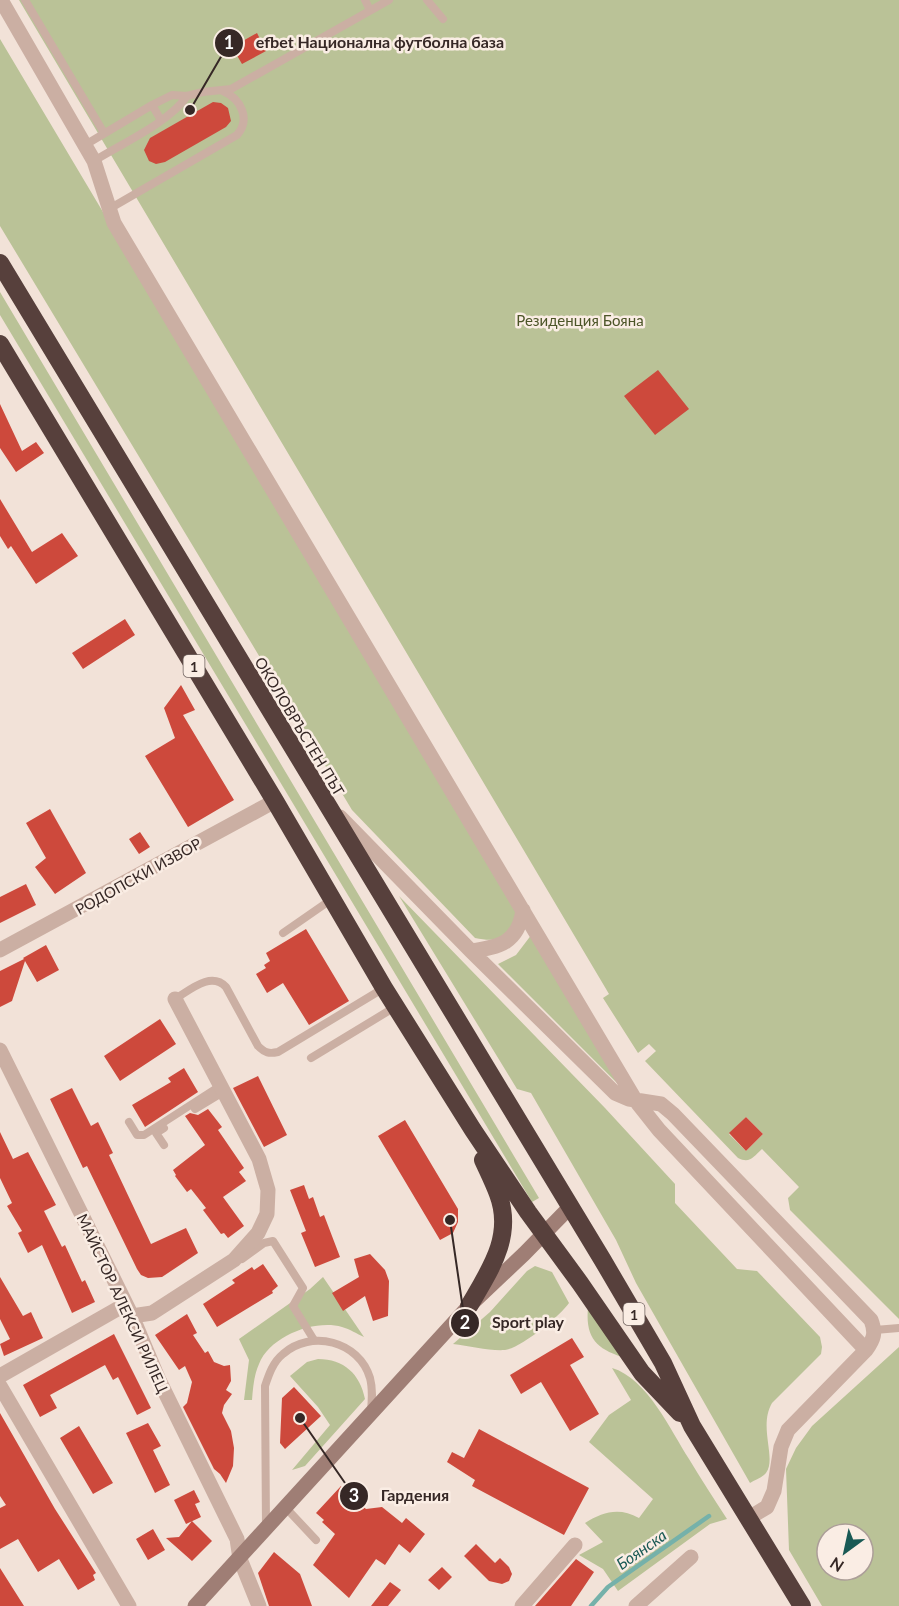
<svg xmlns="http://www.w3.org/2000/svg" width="899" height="1606" font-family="Lato,sans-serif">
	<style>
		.green { fill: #bac297; fill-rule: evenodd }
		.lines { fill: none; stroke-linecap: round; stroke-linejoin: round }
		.stream { stroke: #75b1aa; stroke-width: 4.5 }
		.building { fill: #cd493c }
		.lane { stroke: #cbafa3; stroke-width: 8 }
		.street { stroke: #cbafa3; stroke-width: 15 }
		.secondary { stroke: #9f7e75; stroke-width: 15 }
		.highway { stroke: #57403c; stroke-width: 18 }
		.labels { text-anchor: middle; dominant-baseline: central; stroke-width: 5; stroke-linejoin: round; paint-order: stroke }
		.shield { fill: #faede4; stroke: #71635f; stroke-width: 1.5 }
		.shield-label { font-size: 14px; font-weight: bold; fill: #362826 }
		.park-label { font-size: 15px; fill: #4c5528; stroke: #faede4 }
		.street-label { font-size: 15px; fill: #362826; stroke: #faede4 }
		.water-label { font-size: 16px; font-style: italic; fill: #195954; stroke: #faede4 }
		.leader { fill: none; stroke: #362826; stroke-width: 2 }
		.callout-dot { fill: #362826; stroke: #faede4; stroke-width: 2 }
		.mark-label { font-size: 18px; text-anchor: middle; font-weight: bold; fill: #fff }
		.callout-label { font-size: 16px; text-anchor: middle; font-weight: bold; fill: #362826; stroke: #faede4; stroke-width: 5; stroke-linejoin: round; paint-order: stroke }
	</style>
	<rect width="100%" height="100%" fill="#f2e2d8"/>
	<path class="green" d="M19,0H899V1319L790,1210L788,1198L799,1187L762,1149C753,1157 750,1164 738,1158L645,1061L656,1051L649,1044L638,1053L603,998L609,994ZM746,1117L763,1134L746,1151L729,1134Z
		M0,39L459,810L518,916C508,938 499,943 475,938L352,810L0,226Z
		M0,292L539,1198L532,1202L0,315Z
		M399,896L605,1108L675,1184V1203L737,1269L757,1271L820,1337L822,1347L821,1354L772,1403C758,1427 777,1458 766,1473C763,1477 755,1480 750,1483L636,1283L616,1240L531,1093L517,1089Z
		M532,934L621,1087L498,964L516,955Z
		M535,1266L552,1272L569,1303C560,1316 521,1348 505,1350C489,1351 470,1346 453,1344L490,1312L527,1271Z
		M323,1277L364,1337C357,1334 350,1329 342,1327C315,1319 270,1336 259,1364C254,1375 253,1388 252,1400H244L249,1360L239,1339L310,1289Z
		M588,1308L626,1358C598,1350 585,1339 588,1308Z
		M899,1347V1606H822L789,1550L786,1469L796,1448L812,1426ZM827,1534H863V1570H827Z
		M318,1359C344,1359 360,1374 365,1399L305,1466L292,1470L330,1425L318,1407L290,1376L307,1362Z
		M612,1368C647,1378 671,1431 689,1459C701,1479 714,1499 727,1519L710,1524L618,1591L603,1569L579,1555L603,1542L585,1523C603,1512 619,1507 639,1518L653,1499L589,1442L609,1415L631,1400Z"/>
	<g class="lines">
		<path class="stream" d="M591,1606L608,1587L709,1516"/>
	</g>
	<path class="building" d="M257,33L266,51L242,64L232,47Z
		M213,102L221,103L228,108L231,121L226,127L165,162L156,164L149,161L144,150L150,138Z
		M658,370L689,409L655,435L624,396Z
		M0,404L22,451L36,442L44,453L16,472L0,448Z
		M0,499L32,552L62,533L78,556L36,584L11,546L8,549L0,536Z
		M125,619L135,635L83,669L72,653Z
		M181,685L195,710L183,715L234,800L188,827L145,756L175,738L164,708Z
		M50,809L86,873L55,894L35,867L46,858L26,823Z
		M140,832L150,847L139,854L129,839Z
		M26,884L36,905L0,923V897Z
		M306,929L349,1001L309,1025L283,983L267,993L256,974L266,968L264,965L270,961L266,953Z
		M46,945L59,970L37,982L25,961L12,1001L0,1007V971L24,959L23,958Z
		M160,1019L176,1044L120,1081L104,1056Z
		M184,1068L198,1092L145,1127L132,1105L171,1082L168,1078Z
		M258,1076L287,1135L264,1147L233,1088Z
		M72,1088L91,1126L98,1122L113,1153L109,1155L151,1244L186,1228L198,1253L162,1277L148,1278L141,1275L137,1269L87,1166L83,1168L50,1099Z
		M208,1109L222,1127L218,1130L244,1168L239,1172L246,1181L223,1197L244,1226L228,1238L224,1233L221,1234L203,1210L206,1208L191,1189L187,1192L175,1176L176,1175L173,1170L205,1145L185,1116L190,1113L198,1115Z
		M746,1117L763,1134L746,1151L729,1133Z
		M405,1120L458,1209V1222L453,1233L440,1240L378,1136Z
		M0,1132L13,1159L28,1152L56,1205L44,1211L62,1247L65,1245L82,1282L85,1280L95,1302L72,1313L42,1245L28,1253L18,1233L22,1231L7,1206L12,1203L0,1178Z
		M304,1185L309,1199L313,1197L320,1217L324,1215L340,1257L315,1267L301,1233L306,1231L290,1190Z
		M370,1254L385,1270L389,1281L388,1316L373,1321L365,1296L343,1311L332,1293L359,1277L354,1259Z
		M263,1264L278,1286L272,1291L273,1293L217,1327L203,1304L235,1283L232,1280L246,1271L252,1267L254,1270Z
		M0,1277L23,1316L31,1312L43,1338L4,1356L0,1344L10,1339L0,1319Z
		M187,1314L197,1333L193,1335L205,1353L208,1351L214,1362L224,1366L230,1365L231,1381L226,1390L232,1394L224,1405L222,1413L231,1431L234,1448L233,1466L226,1483L220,1474L214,1469L183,1407L187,1403L192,1382L185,1366L179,1370L155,1335Z
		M114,1334L151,1408L137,1415L118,1377L113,1380L105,1365L50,1395L57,1408L40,1417L23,1385Z
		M572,1338L584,1357L570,1365L599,1414L570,1431L541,1382L521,1394L510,1375Z
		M294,1387L321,1416L285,1449L280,1443L282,1398Z
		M0,1413L55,1509L96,1573L93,1575L95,1580L78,1590L59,1559L38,1572L18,1539L0,1549V1508L6,1505L0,1496Z
		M148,1423L161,1446L153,1450L170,1485L155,1493L126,1433Z
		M79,1426L113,1483L93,1494L60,1438Z
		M479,1429L589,1488L564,1535L472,1486L475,1480L447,1462L452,1452L464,1458Z
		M341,1486L366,1509L382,1507L402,1523L406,1518L425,1534L410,1553L399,1544L385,1565L376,1559L349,1598L313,1565L335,1534L322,1522L324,1520L316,1513Z
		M194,1490L200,1502L195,1504L201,1517L186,1524L174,1500Z
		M192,1521L212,1541L192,1561L166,1538L179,1537Z
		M153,1529L165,1550L148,1560L136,1539Z
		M476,1544L495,1563L500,1558L509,1567L512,1574L509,1581L502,1584L489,1581L464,1556Z
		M274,1552L300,1574L312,1606H269L258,1573Z
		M576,1559L594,1572L571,1606H535Z
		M442,1567L452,1577L439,1590L428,1580Z
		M0,1568L24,1606H0Z
		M390,1582L401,1590L388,1606H371Z"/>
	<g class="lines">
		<path class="lane" d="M25,0L104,133
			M365,0L370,10
			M427,0L443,19
			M152,105L161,120
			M85,145L152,105L172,95L187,96L203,92L231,89L389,0
			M94,161C121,144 170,122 187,96
			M109,209L237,135C251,119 241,99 223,91
			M283,933L332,899
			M175,999C190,990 211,971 226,987L258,1046C265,1053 269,1054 278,1052L384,988
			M311,1058L395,1007
			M195,1109L223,1092
			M129,1122L137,1135H144L220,1086
			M164,1145L156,1133L164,1128
			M242,1259L264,1243L273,1241L303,1288L293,1306L314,1340
			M875,1330L899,1328
			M286,1508L316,1540
			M266,1528L265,1386C269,1374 273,1362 283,1354C311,1329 359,1341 370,1378C373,1389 372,1400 371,1411"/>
		<path class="street" d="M1,0L94,161L114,223L636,1101L659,1130L866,1350
			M340,817L471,951L615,1093L629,1099L661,1104L673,1114L871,1320C876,1333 874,1339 866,1350L788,1430L781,1447L774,1491L767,1507L749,1518
			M0,950L275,801
			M471,951C500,947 518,943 523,910
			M0,1050L132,1316L158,1378L237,1539L240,1559L259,1606
			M132,1316L152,1313L234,1260L258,1233L267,1214L268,1190L259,1159L175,999
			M0,1376L126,1304
			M0,1386L129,1606
			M522,1606L575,1545
			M636,1606L691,1557"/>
		<path class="secondary" d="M195,1606L469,1306L524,1254L570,1207"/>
		<path class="highway" d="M0,263L602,1259L663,1363L692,1426L802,1606
			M0,344L275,801L384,988L473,1130L528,1212L580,1283L642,1373L680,1413
			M469,1306C490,1270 514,1236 498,1194C494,1183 488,1171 483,1160"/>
	</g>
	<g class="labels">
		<g class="shield">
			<rect x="183.5" y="655" width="21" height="22" rx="4.5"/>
			<rect x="623.5" y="1303" width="21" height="22" rx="4.5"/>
		</g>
		<g class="shield-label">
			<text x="194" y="666">1</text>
			<text x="634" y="1314">1</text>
		</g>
		<g class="park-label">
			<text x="580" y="320">Резиденция Бояна</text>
		</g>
		<g class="street-label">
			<text transform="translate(300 726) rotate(59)">ОКОЛОВРЪСТЕН ПЪТ</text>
			<text transform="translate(138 876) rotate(-29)">РОДОПСКИ ИЗВОР</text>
			<text transform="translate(123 1303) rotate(65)">МАЙСТОР АЛЕКСИ РИЛЕЦ</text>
		</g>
		<g class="water-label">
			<text transform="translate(641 1549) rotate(-35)">Боянска</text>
		</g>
	</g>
	<path class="leader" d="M190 110L229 43M450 1220L465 1323M300 1418L354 1496"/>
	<g class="callout-dot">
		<circle cx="190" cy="110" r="6"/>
		<circle cx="450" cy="1220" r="6"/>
		<circle cx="300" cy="1418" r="6"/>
		<circle cx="229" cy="43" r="15"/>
		<circle cx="465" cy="1323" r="15"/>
		<circle cx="354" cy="1496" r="15"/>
	</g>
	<g class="mark-label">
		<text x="229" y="49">1</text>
		<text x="465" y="1329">2</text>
		<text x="354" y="1502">3</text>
	</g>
	<g class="callout-label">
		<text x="380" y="48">efbet Национална футболна база</text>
		<text x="528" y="1328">Sport play</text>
		<text x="415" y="1501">Гардения</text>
	</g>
	<g transform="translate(845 1552) rotate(213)"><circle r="28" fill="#faede4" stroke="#ac9e98" stroke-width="1.5"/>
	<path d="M0-4.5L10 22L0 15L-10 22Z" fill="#195954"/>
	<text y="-9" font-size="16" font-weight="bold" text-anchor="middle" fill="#362826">N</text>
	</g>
</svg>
